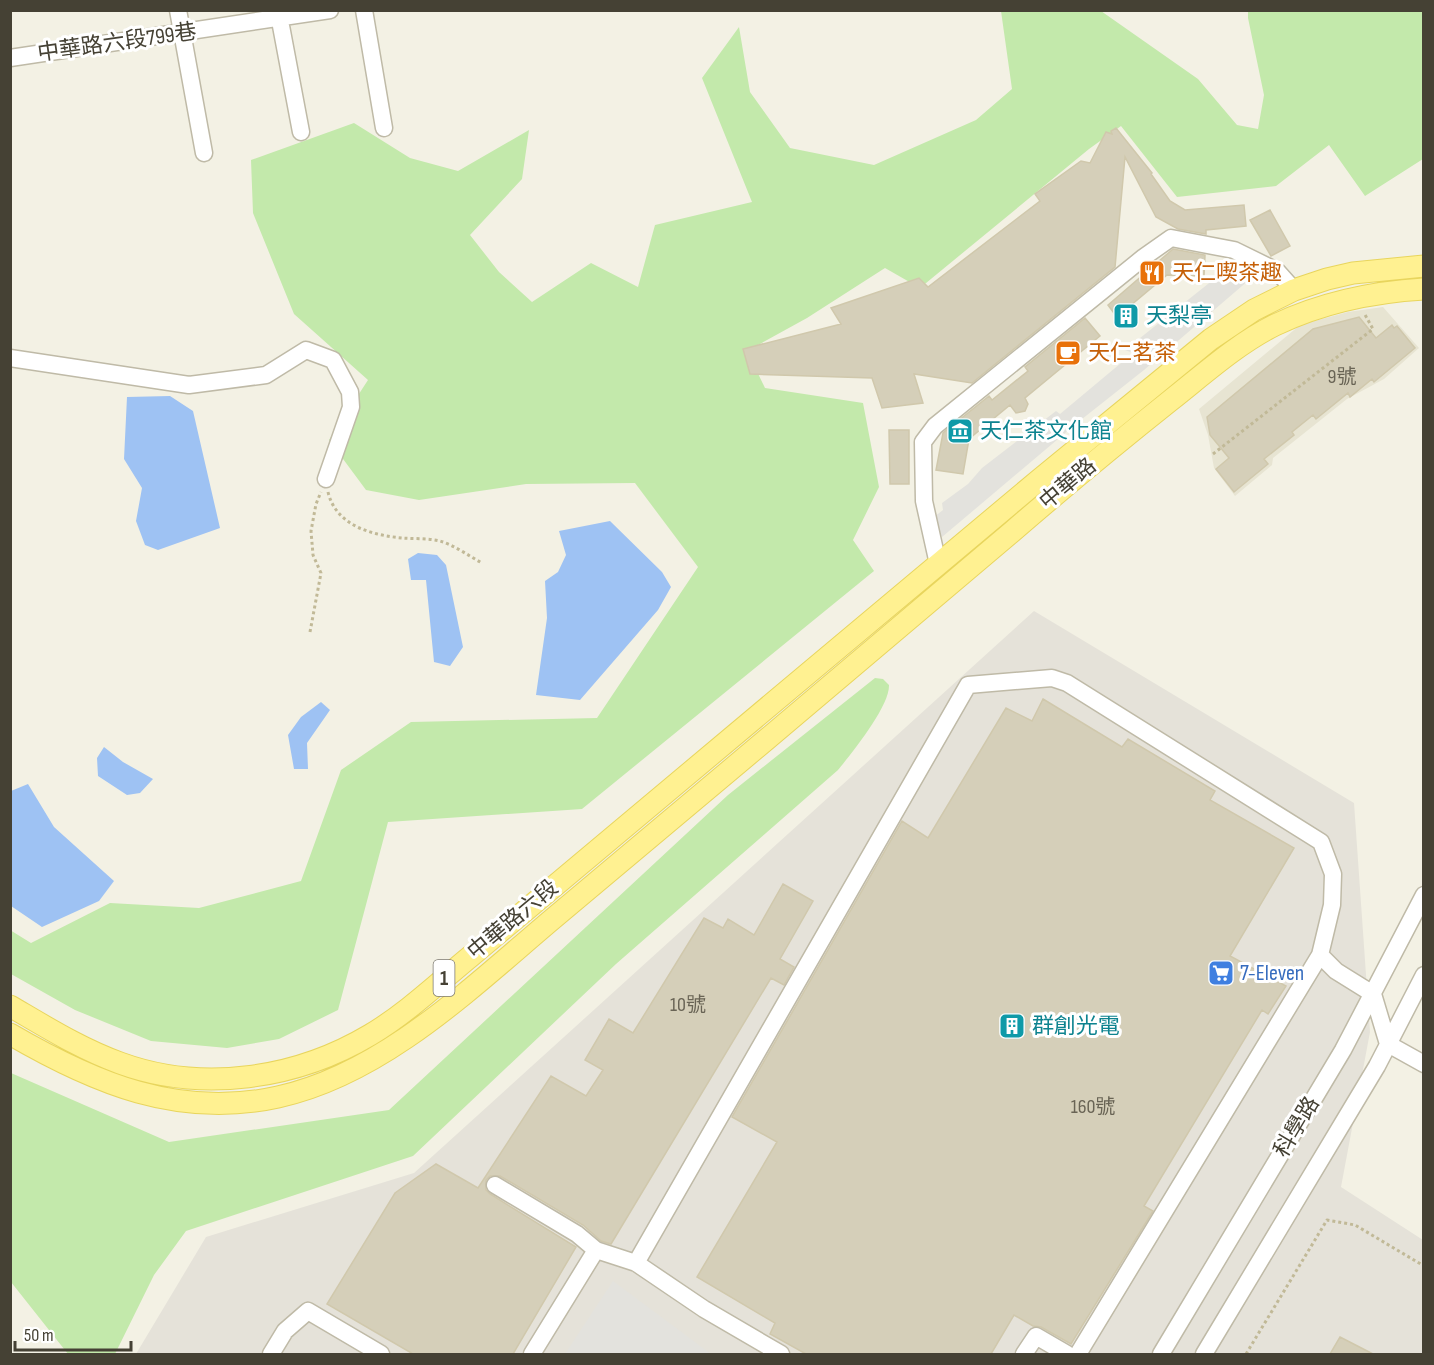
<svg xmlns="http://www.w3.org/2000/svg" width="1434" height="1365" font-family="'Sofia Sans Condensed','Noto Sans TC',sans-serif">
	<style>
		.residential { fill: #e7e4d2 }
		.industrial { fill: #e5e2d9 }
		.green { fill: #c3e9ab }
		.parking { fill: #e3e2dd }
		.water { fill: #9ec2f3 }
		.building { fill: #d5cfb9; stroke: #d0c8ac; stroke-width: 1.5 }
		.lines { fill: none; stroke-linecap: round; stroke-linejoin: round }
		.minor-casing { stroke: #bfbaa7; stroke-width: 19 }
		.major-casing { stroke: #e8d55d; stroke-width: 23 }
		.path { stroke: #c1b997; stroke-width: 3; stroke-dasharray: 3 3; stroke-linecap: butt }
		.minor { stroke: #fff; stroke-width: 16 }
		.major { stroke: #fff191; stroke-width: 21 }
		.labels { text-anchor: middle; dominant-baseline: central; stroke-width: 6; stroke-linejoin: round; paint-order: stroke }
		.number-label { font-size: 20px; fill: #696455 }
		.shield { fill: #fff; stroke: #7d7a71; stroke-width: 1.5 }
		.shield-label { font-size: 21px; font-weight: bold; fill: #454134 }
		.street-label { font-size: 22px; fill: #454134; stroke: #fff }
		.food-label { font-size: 22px; fill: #c56008; stroke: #fff; text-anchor: start }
		.culture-label { font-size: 22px; fill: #0d838f; stroke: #fff; text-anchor: start }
		.shop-label { font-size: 22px; fill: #366cbe; stroke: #fff; text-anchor: start }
	</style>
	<rect width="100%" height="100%" fill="#f3f1e4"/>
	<path class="residential" d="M1383,307L1419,348L1384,379L1347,399L1273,458L1272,465L1235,496L1214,468L1208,435L1199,409L1300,325L1348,312Z"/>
	<path class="industrial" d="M1034,611L1354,803L1370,1032L1341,1187L1423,1240V1354H136L206,1237L414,1173Z"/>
	<path class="green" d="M1001,11H1101L1198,79L1237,125L1258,129L1264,95L1248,18V11H1423V159L1365,196L1329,145L1276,186L1177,197L1121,126L1089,149L920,288L885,268L807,318L747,351L765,388L863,403L879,487L853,540L874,571L582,809L388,822L338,1010L279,1039L227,1048L151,1041L75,1010L11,974L10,930L31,943L110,903L199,908L301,881L341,770L411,722L597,718L698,567L635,483L526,484L419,500L366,490L329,440L368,380L294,314L253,213L251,160L354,123L410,158L458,171L529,130L522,179L470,235L499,272L532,302L591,263L638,287L655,225L752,202L702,78L739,27L750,92L790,148L874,165L976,120L1012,89Z
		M875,678L883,679L889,685C890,706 852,753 838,770L616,964L413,1156L186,1231L154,1275L115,1354H68L11,1282V1073L169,1142L389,1110L728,795Z"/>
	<path class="parking" d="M1223,272L1256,274L1144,370L1077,423L942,537L934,517L943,510L942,503L968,484L982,468L1056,411L1060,414L1133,353L1125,350Z
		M613,1281L711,1354H565Z"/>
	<path class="water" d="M170,396L193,411L220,528L158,550L145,545L136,521L142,488L124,459L127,397Z
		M610,521L662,572L671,587L658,610L580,700L536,695L547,618L545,581L558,572L566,555L559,531Z
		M418,553L437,555L446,565L463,647L450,666L434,662L426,580H411L408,559Z
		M321,702L330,710L307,743L308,769H294L288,735L301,717Z
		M104,747L123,762L153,779L140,793L127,795L98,776L97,758Z
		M28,784L54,827L114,881L99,901L42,927L11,906V791Z"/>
	<path class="building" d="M1116,128L1152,173L1151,174L1170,201L1185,210L1244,205L1246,226L1206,230V234L1178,229L1156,217L1125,157L1115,267L972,383L914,374L923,403L882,408L872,378L750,374L743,349L841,324L831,308L919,278L928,287L1040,201L1035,194L1081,161L1090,163L1106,132L1112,134L1111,131Z
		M1270,210L1290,246L1271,256L1250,220Z
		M1173,249L1205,255L1204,276L1167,275L1130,306L1135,315L1132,322L1122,324L1108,305Z
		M1359,317L1376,338L1392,325L1394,328L1397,326L1415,348L1374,382L1372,379L1350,397L1348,393L1316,419L1313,415L1292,432L1294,435L1264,459L1268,464L1234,492L1216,469L1229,458L1210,435L1207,417L1313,329Z
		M1085,318L1100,336L1025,398L1028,404L1025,411L1016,413L1010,405L969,439L963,474L936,470L943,433L989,396L992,400L1028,371L1025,367Z
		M889,430H909V484H890Z
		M1043,699L1122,747L1128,739L1215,791L1210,800L1294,848L1230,956L1286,986L1268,1014L1262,1010L1144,1206L1153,1211L1071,1344L1041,1327L1033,1326L1014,1315L991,1354H806L770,1334L775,1323L697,1277L777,1142L732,1117L902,821L928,838L1006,708L1032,721Z
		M783,884L813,901L780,959L794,967L784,985L771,978L611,1244L601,1241L583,1225L500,1176H490L486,1180V1190L490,1194L576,1247L513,1354H413L327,1304L395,1193L436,1164L478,1188L551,1076L586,1096L603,1070L585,1060L609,1019L633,1033L704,918L723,928L728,919L754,935Z
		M1340,1337L1373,1354H1330Z"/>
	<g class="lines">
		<g class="minor-casing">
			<path id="minor" d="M178,10L204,153
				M278,10L301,132
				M364,10L384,128
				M10,58L330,10
				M10,358L189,385L266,375L306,350L333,360L350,392L351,407L326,479
				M938,564L924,501L923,442L935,426L1144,257L1171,238L1234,250L1277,271L1294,290
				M495,1185L577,1234L596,1250L636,1263L704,1309L781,1354
				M636,1263L968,685L1052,678L1067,683L1321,842L1333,874L1332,905L1320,955L1336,971L1373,994L1388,1044L1424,1064
				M271,1354L285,1331L308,1311L381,1354
				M532,1354L596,1250
				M1024,1354L1036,1336L1067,1354
				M1078,1354L1320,955
				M1161,1354L1343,1050L1424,895
				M1204,1354L1377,1066L1424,975"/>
		</g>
		<g class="major-casing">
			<path id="major" d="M10,1006C46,1027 81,1049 120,1063C202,1093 296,1079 370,1035C407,1013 438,983 471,956L1040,479L1211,339L1254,310L1294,290L1327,279L1353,273L1424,266
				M10,1034C94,1083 179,1119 278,1097C384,1074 474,985 555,917C708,789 861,660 1013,531C1065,486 1117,443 1171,400C1204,374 1237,344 1275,325C1321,303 1373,292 1424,289"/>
		</g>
		<path class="path" d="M1213,454L1373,329L1364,313
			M328,492C336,526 372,535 402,538C414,539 428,538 440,541C454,545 469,556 482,563
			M310,632L321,573L313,555L311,531L316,504L321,492
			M1246,1354L1327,1220L1355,1225L1424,1266"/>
		<use href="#minor" class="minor"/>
		<use href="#major" class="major"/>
	</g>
	<defs>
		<g id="restaurant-square" transform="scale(1.35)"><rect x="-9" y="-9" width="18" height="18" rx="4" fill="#e8710a" stroke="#fff"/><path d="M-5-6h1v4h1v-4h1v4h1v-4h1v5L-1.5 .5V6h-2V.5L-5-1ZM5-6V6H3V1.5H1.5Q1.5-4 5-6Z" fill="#fff"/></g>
		<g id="building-square" transform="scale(1.35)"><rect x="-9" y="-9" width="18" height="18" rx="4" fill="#0f9aa8" stroke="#fff"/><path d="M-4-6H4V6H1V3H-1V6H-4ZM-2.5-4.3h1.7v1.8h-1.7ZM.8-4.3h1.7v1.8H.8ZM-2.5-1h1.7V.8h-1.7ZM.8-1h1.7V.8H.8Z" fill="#fff"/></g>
		<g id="cafe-square" transform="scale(1.35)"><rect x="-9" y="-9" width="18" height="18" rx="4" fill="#e8710a" stroke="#fff"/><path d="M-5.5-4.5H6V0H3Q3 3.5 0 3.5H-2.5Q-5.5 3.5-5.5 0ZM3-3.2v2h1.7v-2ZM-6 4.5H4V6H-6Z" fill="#fff"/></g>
		<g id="museum-square" transform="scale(1.35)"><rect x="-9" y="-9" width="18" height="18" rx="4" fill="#0f9aa8" stroke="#fff"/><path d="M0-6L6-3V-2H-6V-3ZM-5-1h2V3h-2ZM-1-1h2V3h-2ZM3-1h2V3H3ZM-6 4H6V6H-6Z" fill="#fff"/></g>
		<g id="supermarket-square" transform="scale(1.35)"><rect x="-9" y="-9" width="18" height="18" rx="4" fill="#3f7fe0" stroke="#fff"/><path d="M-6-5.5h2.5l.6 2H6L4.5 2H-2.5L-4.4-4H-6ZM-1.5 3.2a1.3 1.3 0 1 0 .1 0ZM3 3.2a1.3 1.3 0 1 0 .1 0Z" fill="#fff"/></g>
	</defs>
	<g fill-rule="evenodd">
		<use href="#restaurant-square" x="1152" y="273"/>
		<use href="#building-square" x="1126" y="316"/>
		<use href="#cafe-square" x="1068" y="353"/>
		<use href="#museum-square" x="960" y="431"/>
		<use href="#supermarket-square" x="1221" y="973"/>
		<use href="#building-square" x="1012" y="1026"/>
	</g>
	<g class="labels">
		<g class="number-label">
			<text x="1342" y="377">9號</text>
			<text x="688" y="1005">10號</text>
			<text x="1093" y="1107">160號</text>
		</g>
		<rect class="shield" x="433.5" y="960" width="21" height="36" rx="4.5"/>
		<g class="shield-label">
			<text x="444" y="978">1</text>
		</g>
		<g class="street-label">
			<text transform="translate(117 43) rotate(-8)">中華路六段799巷</text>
			<text transform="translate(1068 484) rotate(-40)">中華路</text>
			<text transform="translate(513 920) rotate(-40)">中華路六段</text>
			<text transform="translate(1297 1127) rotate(-59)">科學路</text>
		</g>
		<g class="food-label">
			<text x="1172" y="273">天仁喫茶趣</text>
			<text x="1088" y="353">天仁茗茶</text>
		</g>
		<g class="culture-label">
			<text x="1146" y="316">天梨亭</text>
			<text x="980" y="431">天仁茶文化館</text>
			<text x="1032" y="1026">群創光電</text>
		</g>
		<g class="shop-label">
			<text x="1240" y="973">7-Eleven</text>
		</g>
	</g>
	<rect width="1434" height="1365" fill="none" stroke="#454134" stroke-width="24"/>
	<path d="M15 1341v9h116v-9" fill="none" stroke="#454134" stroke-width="3"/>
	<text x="24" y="1341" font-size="18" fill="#454134" stroke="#ffffff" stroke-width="4.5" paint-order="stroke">50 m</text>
</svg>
